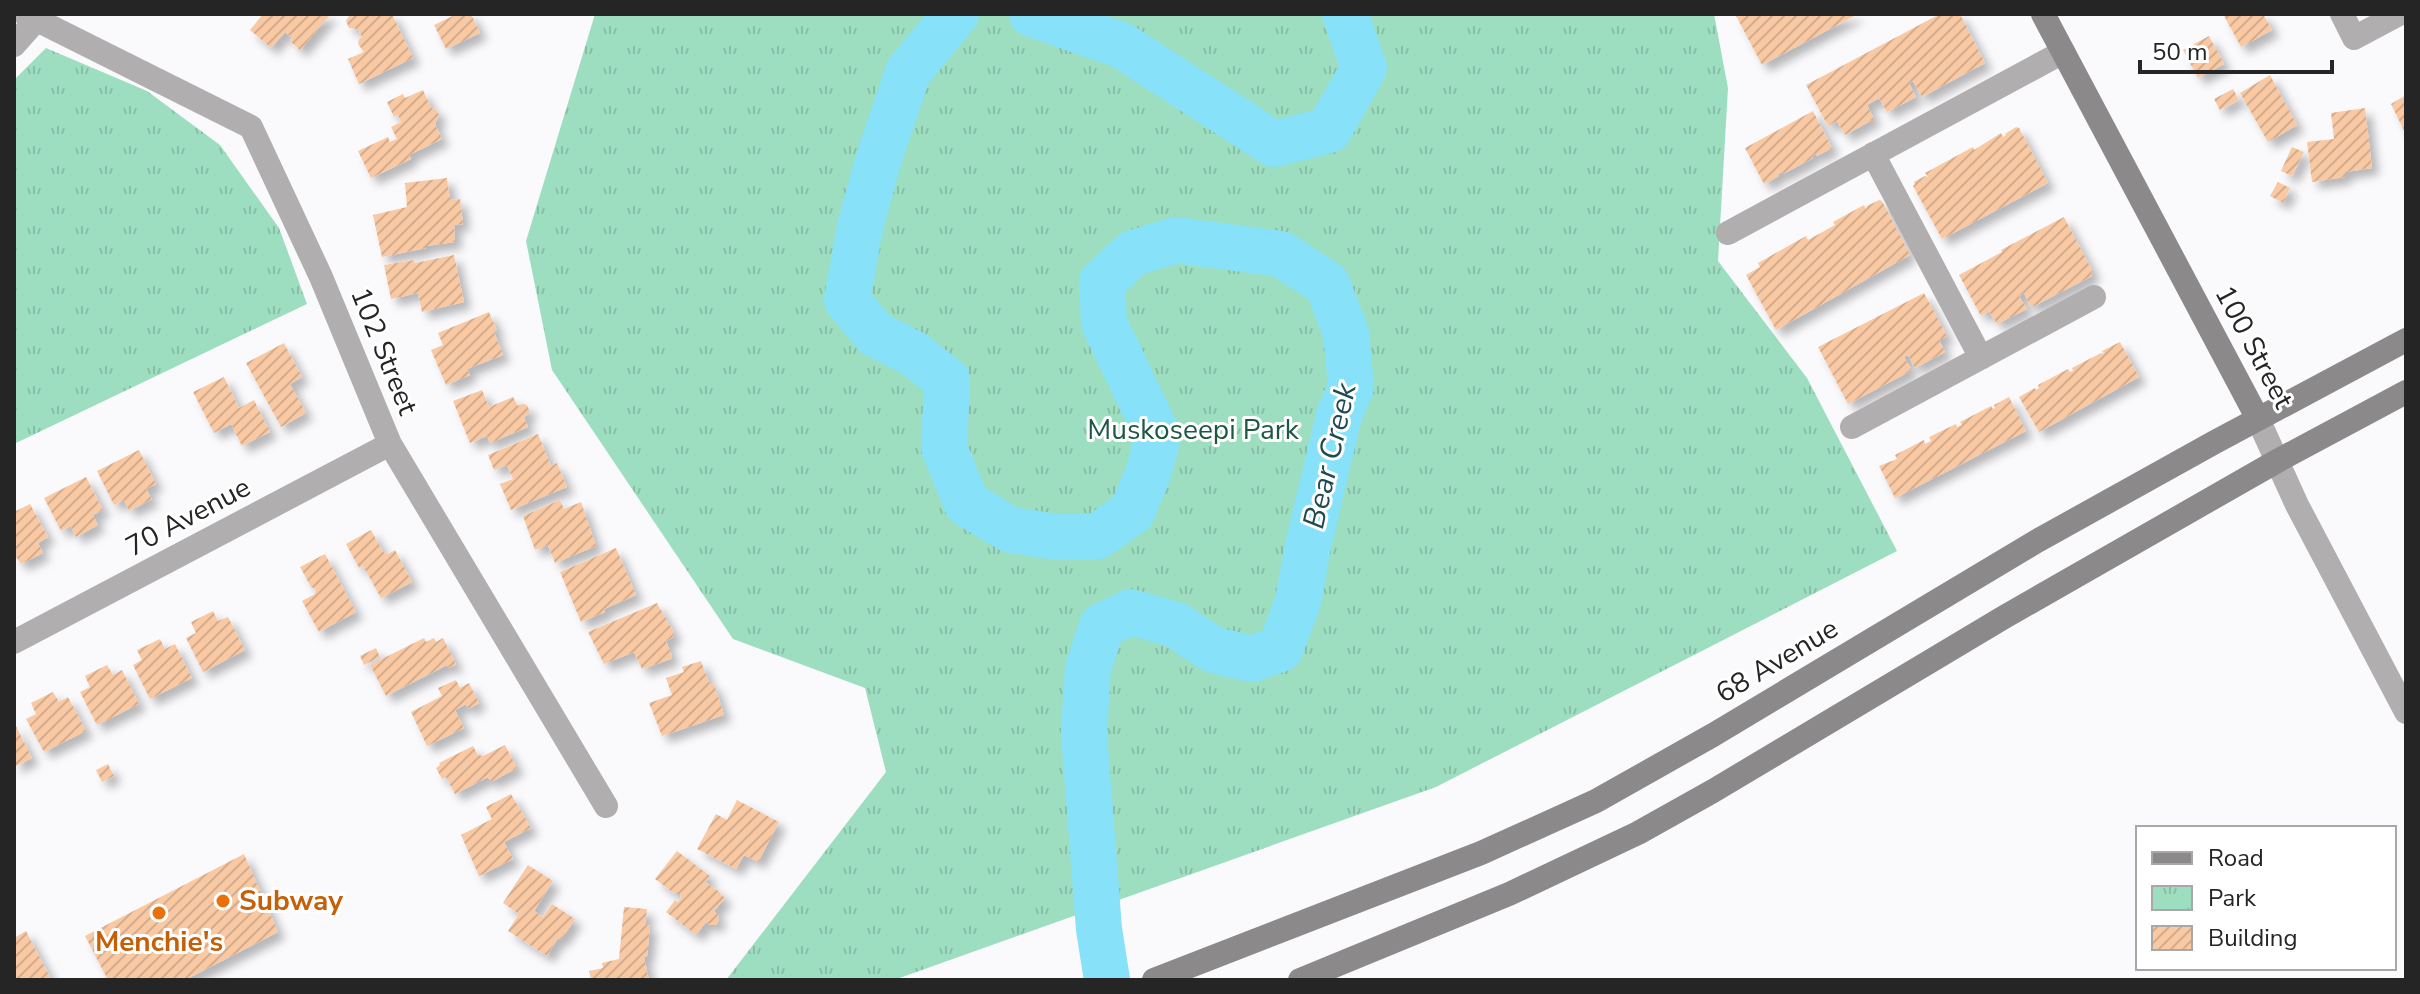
<svg xmlns="http://www.w3.org/2000/svg" width="2420" height="994" font-family="'Nunito Sans',sans-serif">
	<style>
		.park { fill: url(#park-tufts) }
		.lines { fill: none; stroke-linecap: round; stroke-linejoin: round }
		.river { stroke: #87e1f9; stroke-width: 46 }
		.building { fill: url(#building-hatch); filter: url(#shadow) }
		.minor { stroke: #b0aeae; stroke-width: 24 }
		.tertiary { stroke: #b0aeae; stroke-width: 24 }
		.secondary { stroke: #8c898a; stroke-width: 24 }
		.food-dot { fill: #e8710a; stroke: #fff; stroke-width: 3 }
		.labels { text-anchor: middle; dominant-baseline: central; stroke-width: 6; stroke-linejoin: round; paint-order: stroke }
		.street-label { font-size: 28px; fill: #252526; stroke: #fff }
		.park-label { font-size: 28px; fill: #1d5942; stroke: #fff }
		.food-label { font-size: 28px; font-weight: bold; fill: #c56008; stroke: #fff; text-anchor: start }
		.water-label { font-size: 30px; font-style: italic; fill: #204953; stroke: #fff }
	</style>
	<defs>
		<pattern id="park-tufts" width="24" height="20" patternUnits="userSpaceOnUse" patternTransform="scale(2)"><rect width="24" height="20" fill="#9ddec0"/><path d="M3 7l-1-3M5 7V3M7 7l1-3M15 17l-1-3M17 17v-4M19 17l1-3" fill="none" stroke="#87bea5"/></pattern>
		<pattern id="building-hatch" width="6" height="6" patternUnits="userSpaceOnUse" patternTransform="scale(2)"><rect width="6" height="6" fill="#f9c9a3"/><path d="M-1 1l2-2M0 6l6-6M5 7l2-2" fill="none" stroke="#d5ac8c"/></pattern>
		<filter id="shadow"><feDropShadow dx="7" dy="7" stdDeviation="4" flood-color="#0004"/></filter>
	</defs>
	<rect width="100%" height="100%" fill="#fafafd"/>
	<path class="park" d="M595,14H1714L1728,88L1718,261L1807,378L1897,551L1436,787L894,980H726L886,772L865,688L733,639L552,370L526,241Z
		M46,48L147,91L220,145L279,228L307,304L14,444V80Z"/>
	<g class="lines">
		<path class="river" d="M956,14L908,72L879,158L860,227L847,300L875,334L914,354L947,380L944,448L967,504L1011,530L1057,537L1098,536L1132,512L1148,474L1158,436L1104,323L1102,282L1133,253L1176,240L1281,254L1327,284L1346,333L1351,387L1339,415L1308,546L1298,602L1280,649L1252,659L1214,650L1176,625L1131,612L1102,626L1088,668L1084,734L1099,929L1107,980
			M1032,14L1121,45L1274,144L1329,130L1364,68L1345,14"/>
	</g>
	<path class="building" d="M263,14H331L300,50L290,41L292,38L285,32L271,48L250,30Z
		M352,14H392L413,58L359,84L348,59L364,52L358,44L359,39L362,37L358,29L349,28L346,21L349,16Z
		M457,14H471L480,33L446,49L434,25Z
		M1735,14L1775,16L1858,14L1762,65Z
		M1940,14H1960L1985,63L1922,97L1913,81L1909,83L1916,97L1887,112L1879,98L1867,105L1874,119L1845,135L1837,121L1828,126L1806,85Z
		M2223,14H2263L2272,30L2241,47Z
		M2209,36L2224,64L2198,78L2183,50Z
		M2270,75L2297,125L2268,142L2240,93Z
		M2233,89L2239,100L2220,110L2214,99Z
		M423,90L431,108L436,109L439,115L435,124L442,139L409,155L411,159L371,178L358,151L388,137L390,142L397,139L391,127L401,122L398,115L394,117L387,102L403,94L405,98Z
		M2406,95V135L2391,104Z
		M2365,108L2372,168L2345,172V177L2312,182L2307,142L2334,139L2331,113Z
		M1813,111L1832,148L1817,156L1816,154L1811,155L1813,158L1783,174L1782,172L1778,174L1779,176L1764,184L1745,148Z
		M2016,127L2019,128L2048,183L1942,239L1913,186L1915,184L1914,182L1925,176L1928,177L1925,173L1973,147L1974,150L2001,133L2003,137L2006,135L2005,134Z
		M2292,147L2304,152L2292,176L2281,171Z
		M447,178L450,200L460,199L463,224L454,225L455,242L426,246V248L382,257L373,215L407,207L405,183Z
		M2278,182L2290,188L2283,203L2270,196Z
		M1879,200L1882,201L1910,255L1776,330L1746,275L1760,267L1758,263L1806,236L1808,240L1835,225L1833,222L1864,205L1866,209L1867,206Z
		M2064,217L2093,272L2091,273L2092,276L2034,306H2030L2024,293L2019,296L2027,309L1997,324L1989,311L1981,316L1959,275L2002,252L2001,250Z
		M454,255L464,302L422,312L418,293L391,299L384,265L414,260L415,263Z
		M1924,293L1947,336L1939,340L1945,352L1915,368L1908,355L1904,357L1911,369L1908,370L1909,372L1848,404L1818,347Z
		M489,312L497,331L494,332L503,355L467,369L470,375L446,385L431,350L443,345L438,333Z
		M2120,342L2139,377L2039,432L2019,397L2035,388L2036,390L2039,388L2038,385L2068,369L2070,372L2073,371L2072,368L2101,353L2104,354L2102,351Z
		M284,343L302,377L290,384L306,413L281,427L246,363Z
		M224,377L239,408L254,400L270,432L242,446L231,424L214,433L193,392Z
		M482,390L489,407L513,397L518,406L523,404L527,405L530,412L524,417L528,427L490,443L487,436L470,443L453,401Z
		M2009,397L2026,431L1895,498L1879,466L1897,459L1895,455L1924,440L1925,444L1931,441L1929,437L1956,424L1957,427L1962,425L1960,422L1991,406L1993,409L1995,408L1994,405Z
		M538,434L551,466L557,463L567,487L511,510L500,484L513,479L507,465L494,470L488,455Z
		M139,450L156,484L146,489L152,499L129,511L124,500L114,505L97,471Z
		M86,477L103,510L93,515L98,525L76,537L71,526L61,531L44,498Z
		M560,500L564,509L581,502L596,546L555,563L548,545L535,550L523,516Z
		M30,504L48,537L38,543L43,553L21,564L14,554V512Z
		M371,530L383,552L388,554L395,550L412,582L381,598L363,566L359,568L346,544Z
		M616,548L636,595L604,609L605,612L581,622L560,572Z
		M325,554L356,612L319,632L302,601L315,594L316,589L311,587L300,567Z
		M657,603L674,633L672,638L666,641L672,656L671,659L642,669L634,652L604,664L588,632Z
		M213,611L218,621L228,617L245,650L203,672L186,638L196,633L191,622Z
		M424,638L426,642L434,638L436,642L443,638L456,664L449,668L447,665L386,696L370,665Z
		M160,639L165,649L175,644L192,678L150,699L133,665L142,660L137,650Z
		M376,648L380,657L364,665L360,656Z
		M701,661L710,685L714,684L724,715L662,736L649,703L672,695L666,678L684,672L682,667Z
		M107,665L113,675L122,670L139,704L97,725L80,692L90,687L85,676Z
		M456,680L460,688L469,683L479,703L468,709L466,704L455,710L464,728L427,746L411,712L442,696L438,688Z
		M53,692L59,702L68,697L86,731L44,752L26,719L36,714L31,703Z
		M14,722L32,758L14,767Z
		M505,745L517,768L491,782L488,777L455,794L446,777L442,779L436,768L440,765L439,763L473,746L478,755L483,756Z
		M108,764L114,776L102,782L96,770Z
		M511,794L531,828L504,842L513,859L479,876L461,835L492,819L486,807Z
		M737,800L779,822L758,862L744,855L736,869L697,849L716,814L727,820Z
		M677,851L710,876L705,882L721,893L720,894L725,898L714,911L718,915L719,920L716,925H710L706,922L696,935L666,912L675,900L678,902L681,898L680,894H675L655,879Z
		M244,854L278,932L185,980H108L85,936Z
		M528,865L553,881L534,911L543,917L552,904L575,919L561,940L558,938L547,956L508,931L519,914L503,903Z
		M624,907L647,909L645,925L650,926L647,956L644,957L649,980H591L589,971L603,968L602,963L619,959Z
		M26,931L50,977L44,980H14V938Z"/>
	<g class="lines">
		<path class="minor" d="M25,14L251,127L321,277L390,444L606,806
			M2342,14L2354,38L2399,14
			M14,45L37,19
			M1873,154L1981,358
			M1728,233L2063,52
			M1852,427L2094,297
			M14,642L390,444"/>
		<path class="tertiary" d="M2258,419L2297,505L2406,712"/>
		<path class="secondary" d="M2043,14L2258,419
			M1154,980L1481,853L1596,801L1713,735L2037,541L2215,442L2406,340
			M1300,980L1509,894L1638,833L1713,791L2006,616L2279,460L2406,392"/>
	</g>
	<g class="food-dot">
		<circle cx="223" cy="901" r="8"/>
		<circle cx="159" cy="913" r="8"/>
	</g>
	<g class="labels">
		<g class="street-label">
			<text transform="translate(2254 347) rotate(62)">100 Street</text>
			<text transform="translate(384 351) rotate(68)">102 Street</text>
			<text transform="translate(188 517) rotate(-28)">70 Avenue</text>
			<text transform="translate(1777 661) rotate(-31)">68 Avenue</text>
		</g>
		<g class="park-label">
			<text x="1193" y="430">Muskoseepi Park</text>
		</g>
		<g class="food-label">
			<text x="239" y="901">Subway</text>
			<text x="159" y="942" text-anchor="middle">Menchie's</text>
		</g>
		<g class="water-label">
			<text transform="translate(1330 456) rotate(-77)">Bear Creek</text>
		</g>
	</g>
	<rect width="2420" height="994" fill="none" stroke="#252526" stroke-width="32"/>
	<rect x="2136" y="826" width="260" height="144" fill="#ffffff" stroke="#a8a8a8" stroke-width="2"/>
	<rect x="2152" y="852" width="40" height="12" fill="#8c898a" stroke="#a8a8a8" stroke-width="2"/>
	<text x="2208" y="866" font-size="24" fill="#252526">Road</text>
	<rect x="2152" y="886" width="40" height="24" fill="url(#park-tufts)" stroke="#a8a8a8" stroke-width="2"/>
	<text x="2208" y="906" font-size="24" fill="#252526">Park</text>
	<rect x="2152" y="926" width="40" height="24" fill="url(#building-hatch)" stroke="#a8a8a8" stroke-width="2"/>
	<text x="2208" y="946" font-size="24" fill="#252526">Building</text>
	<path d="M2140 60v12h192v-12" fill="none" stroke="#252526" stroke-width="4"/>
	<text x="2152" y="60" font-size="24" fill="#252526" stroke="#ffffff" stroke-width="6" paint-order="stroke">50 m</text>
</svg>
